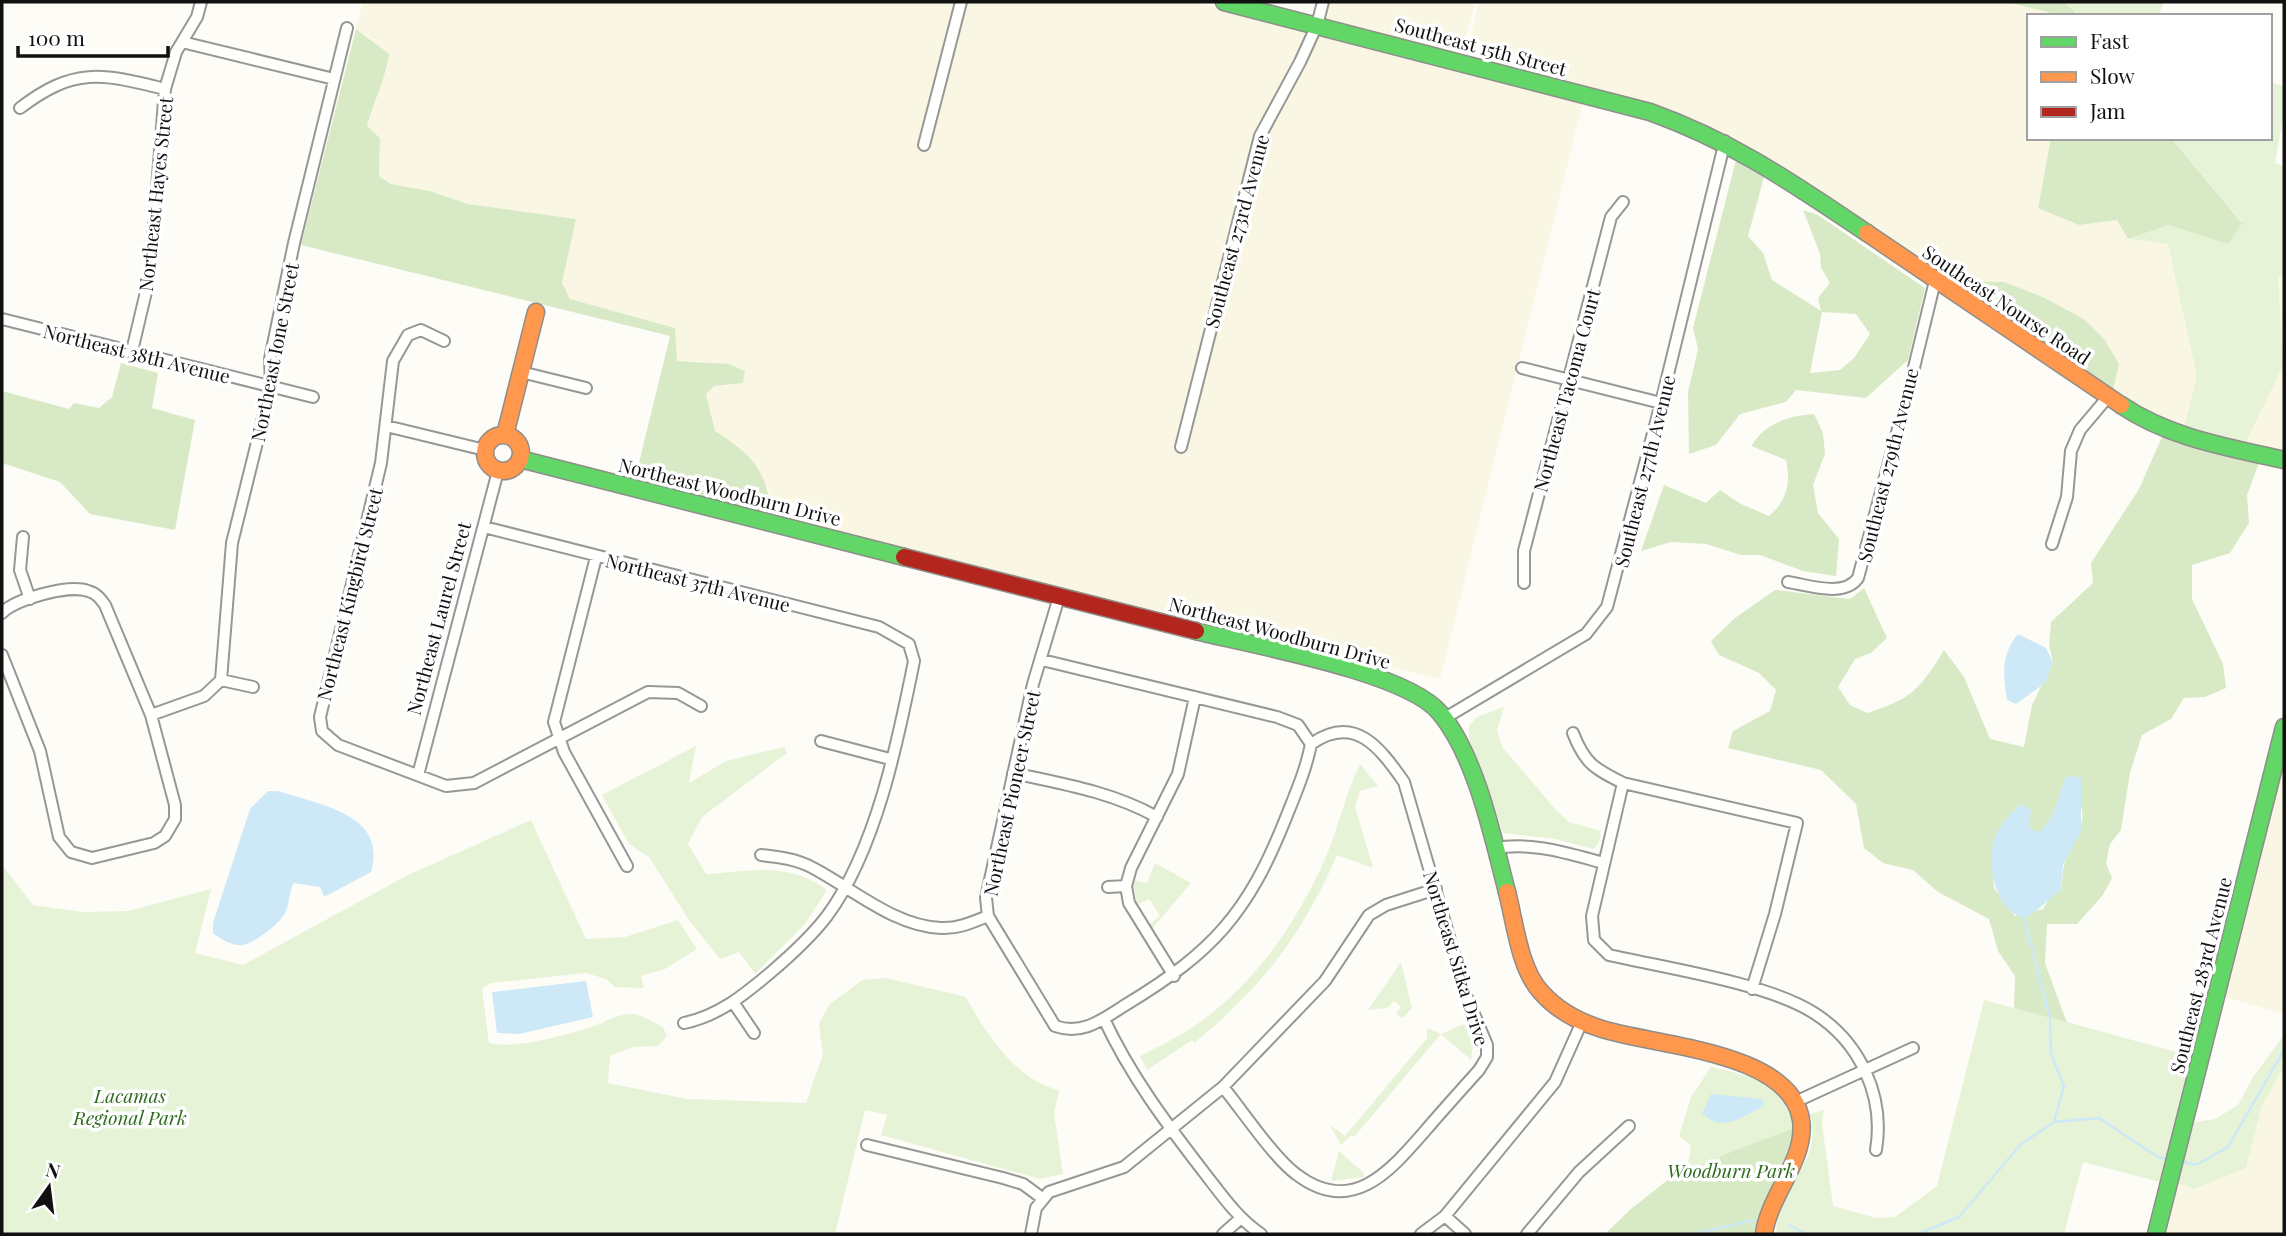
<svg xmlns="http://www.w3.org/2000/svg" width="2286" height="1236" font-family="'Playfair Display',serif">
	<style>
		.farmland { fill: #f9f7e4 }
		.green { fill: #e7f3d7 }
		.forest { fill: #d8eac5; fill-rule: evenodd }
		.water { fill: #cde8f7 }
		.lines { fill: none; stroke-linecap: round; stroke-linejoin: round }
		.stream { stroke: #cde8f7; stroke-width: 2.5 }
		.street-casing { stroke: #979795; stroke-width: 14 }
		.fast-casing { stroke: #8e8d8b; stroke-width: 19 }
		.slow-casing { stroke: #8e8d8b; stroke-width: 19 }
		.jam-casing { stroke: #8e8d8b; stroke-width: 19 }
		.street { stroke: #fffffe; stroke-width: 10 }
		.fast { stroke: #63d668; stroke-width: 16 }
		.slow { stroke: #ff974d; stroke-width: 16 }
		.jam { stroke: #b3261e; stroke-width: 16 }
		.labels { text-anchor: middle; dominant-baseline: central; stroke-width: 7; stroke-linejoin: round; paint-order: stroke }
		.street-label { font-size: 19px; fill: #111; stroke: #fff }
		.park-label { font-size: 19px; font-style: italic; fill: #2f6b1f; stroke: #fff }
	</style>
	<rect width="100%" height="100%" fill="#fdfcf7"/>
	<path class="farmland" d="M363,2H1195L1578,99L1582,106L1440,679L773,518L768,488L738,446L715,431L706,393L714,386L743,383L709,362L676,361L674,328L570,299L562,283L576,219L468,204L430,191L391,184L379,175L380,138L367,126L375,95L387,71L370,38L356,29Z
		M1326,2H1475L1461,56L1321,22Z
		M1479,2H2007L2063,16H2029V138H2051L2038,208L2079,225L2117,220L2128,239L2168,244L2197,377L2183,431L2150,417L2112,395L2084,319L2043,297L2004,282L1943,280L1746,149L1465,58Z
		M2278,274L2284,276V456L2243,448L2283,366Z
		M2284,745V1014L2221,996Z
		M2284,1066V1234H2161L2176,1182L2246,1168L2262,1106Z"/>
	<path class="green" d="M2066,2H2164L2158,16H2079Z
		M2270,82L2284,86V112L2275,163L2284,166V276L2278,275L2283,366L2243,448L2183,431L2197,377L2168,244L2128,239L2169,225L2242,222L2171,138H2270Z
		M1504,707L1497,731L1503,748L1556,810L1569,822L1601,831L1599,843L1593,849L1556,839L1503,833L1469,738V726L1477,717Z
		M696,746L689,783L726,761L784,747L787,753L702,817L688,844L706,874C749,871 790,861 827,890L805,924L755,974L739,952L720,959L689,920L649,857L629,844L602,795Z
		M1360,764L1378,786L1360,791L1355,807L1373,868L1337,855C1302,936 1262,987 1194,1043L1192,1040L1147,1070L1140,1056C1155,1048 1172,1040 1187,1031C1252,989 1297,924 1327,854C1339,825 1346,792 1360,764Z
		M531,820L586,939L625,937L678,920L697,949L665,969L641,976L644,988L615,987L606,979L586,973L490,983L482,989L489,1043C513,1050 572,1034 597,1025C608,1021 618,1013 633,1014C642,1015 654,1023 663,1027L667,1036L658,1046L633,1047L610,1056L608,1083L687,1099L806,1103L823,1054L819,1024L829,1005L862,980L886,978L966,997C986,1034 1016,1080 1059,1090L1054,1114L1063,1174L1040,1179L881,1135L887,1115L865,1110L835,1234H2V865L33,905L82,912L128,911L211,889L195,953L243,965L408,875Z
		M1155,863L1191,883L1151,930L1148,925L1160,916L1149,899L1137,905L1133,880L1147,883Z
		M1401,962L1412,1008L1403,1018L1396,1014L1401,1007L1394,1001L1387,1008L1368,1010Z
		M1984,1000L2194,1057L2160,1182L2083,1162L2064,1234H1776C1777,1227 1776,1219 1779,1212C1791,1175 1821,1159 1810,1114L1824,1110L1822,1123L1833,1206L1876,1218L1895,1217L1937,1186Z
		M1464,1024L1474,1038L1471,1060L1441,1034Z
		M1427,1028L1441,1034L1354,1137L1351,1135L1341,1145L1330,1125L1345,1136L1427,1038Z
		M2284,1035V1066L2262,1106L2246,1168L2194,1189L2176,1182L2190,1123L2215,1119L2238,1105L2253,1077Z
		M1711,1067C1758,1078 1790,1083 1795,1138L1605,1234L1631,1209L1688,1164L1691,1146L1679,1136L1691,1097Z
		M1339,1151L1364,1173V1177L1331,1181Z"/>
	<path class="forest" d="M2007,2H2065L2079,16H2063Z
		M356,29L389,54C386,79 373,102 367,126L380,138L379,176L391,184L430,191L468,204L576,219L562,283L570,299L675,328L677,361L729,364L745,371L743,383L714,386L706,394L715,431C755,456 766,471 773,518L634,483L670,336L301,245Z
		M2051,138H2171L2242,223L2228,244L2169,225L2128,239L2117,220L2079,225L2038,208Z
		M1737,156L1765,173L1748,236L1763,253L1772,280L1821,311L1818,298L1830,283L1821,268L1820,254L1803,210L1818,215L1925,288L1908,360L1866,398L1796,390L1786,402L1740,414L1716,445L1689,454L1688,392L1698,349L1693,328ZM1822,312L1856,314L1870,334L1854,358L1840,370L1810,373Z
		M1943,280L2004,282L2043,297L2084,319L2105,340L2119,364L2112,395Z
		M121,363L158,373L152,408L195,420L175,530L90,514L60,482L2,463V391L69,409L74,403L99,408L112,397Z
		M1814,414L1823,433L1825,454L1813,485L1818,513L1839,539L1836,576L1803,571L1760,555H1741L1706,544L1671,542L1641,551L1664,485L1706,503L1720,490L1739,503L1769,516C1787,501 1791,482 1786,460L1751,446C1766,423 1787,416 1814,414Z
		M2162,437L2259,463L2247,495L2249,523L2230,553L2192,565V599L2223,664L2226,688L2205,697L2184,698L2171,719L2142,735L2130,773L2121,830L2110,844L2106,863L2112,878L2103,895L2077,924H2047L2045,963L2067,1023L2194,1057L1984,1000L2014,1008L2015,976L1998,951L1989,919L1938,892L1913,870L1883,863L1864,848L1856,804L1821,770L1728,748L1733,731L1770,711L1776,690L1759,673L1719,655L1711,641L1735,618L1775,590L1850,599L1864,588L1887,638L1871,653L1855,659L1838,687L1850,705L1867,713C1912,699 1920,689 1944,650L1964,677L1990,739L2024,747L2032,705L2053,662L2049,645L2051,622L2093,583L2091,563L2139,489ZM2066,777C2095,823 2080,818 2065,862C2062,871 2063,881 2061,890L2049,898L2043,909L2015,916L1994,888L1992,859L1998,831L2019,805L2031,810L2028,829L2040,833L2052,818Z
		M1794,1128L1795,1138L1760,1234H1605L1631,1209L1688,1164L1697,1181L1708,1175L1721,1156Z"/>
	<path class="water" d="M2018,634L2046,648L2053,662L2045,683L2016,704L2007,700C2003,675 2001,654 2018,634Z
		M2066,776L2081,777V831L2063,865L2061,890C2047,900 2040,910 2024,918C1993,910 1984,857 1998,831C2002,822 2013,813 2019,804L2031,810L2029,829L2040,832L2052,817Z
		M268,791H278C320,805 388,814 371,872L328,895L324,896L320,887L294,883C288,893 290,905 284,915C278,925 255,942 244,945C234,947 220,939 213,933V923L250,809Z
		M586,981L593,1017L519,1034L497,1033L492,992Z
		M1711,1094L1762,1099L1764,1106C1741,1117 1722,1134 1702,1113Z"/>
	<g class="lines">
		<path class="stream" d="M2024,918L2050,1018L2051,1054L2064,1086L2054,1122
			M2184,1162L2196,1165L2228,1147L2284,1050
			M1789,1225L1806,1234
			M1692,1234L1754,1220
			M1918,1234L1959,1217L2021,1144L2054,1122L2099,1118L2158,1157L2166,1159"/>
		<g class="street-casing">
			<path id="street" d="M182,42L334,79
				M20,108C74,67 101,73 165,89
				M924,145L961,2
				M2,319L313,397
				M444,341L421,330L408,335L393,361L381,463L320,717L322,731L338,745L446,786L474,783L648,692L678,693L701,706
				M132,351L150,275L165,89L176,52L197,17L201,2
				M1522,368L1661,403
				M521,372L586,388
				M386,426L485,450
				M1181,447L1260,136L1300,62L1317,25L1323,2
				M484,527L879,627L909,644L914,661C898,741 876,850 827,916C811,937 790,956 770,973C744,995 718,1016 684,1023
				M23,537L20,570L30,599
				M2052,544L2067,497L2071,451L2080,430L2107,398
				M596,557L554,722L564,752L627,866
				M1788,582C1808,585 1844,598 1858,578L1910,384L1935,281
				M1524,583V551L1611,217L1623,202
				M1059,597L1033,684L986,898L988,916L1055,1026C1083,1036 1103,1019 1127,1004C1213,952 1248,913 1285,820C1295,795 1306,770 1311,744
				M2,613C15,599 69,584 88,591C96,593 100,598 105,605L151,715L175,805V819L165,836L154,843L92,858L71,852L59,837L40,751L2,655
				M1042,660L1277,717L1298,725L1311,744
				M221,680L232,543L271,386L270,359L294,243L347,28
				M151,715L204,696L221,680L253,687
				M1445,718L1586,634L1607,607L1661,403L1725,141
				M1573,733C1585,764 1595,769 1623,783L1797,823L1775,914L1752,989
				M821,741L890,759
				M1013,773C1064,784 1112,792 1157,817
				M418,775L498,471
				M1623,783L1592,916L1594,940L1609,955C1666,968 1767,983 1814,1013C1860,1042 1885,1096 1876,1150
				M1495,848C1534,842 1566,853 1604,863
				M761,855C779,857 797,859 813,868C853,889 894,926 941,928C958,929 973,922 988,916
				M1108,887L1126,886
				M1174,976L1129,903L1126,886L1131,868L1178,774L1195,697
				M733,1002L754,1033
				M1104,1019C1130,1075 1166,1123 1203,1171C1221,1194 1237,1218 1261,1234
				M1223,1087C1242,1110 1274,1158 1296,1174C1352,1217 1390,1171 1425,1131C1443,1110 1461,1090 1479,1070L1487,1057V1045L1466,995L1404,782C1380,748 1355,713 1311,744
				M1795,1102L1913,1048
				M867,1145L1003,1178L1023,1184L1042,1198
				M1445,1216L1465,1234
				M1031,1234L1036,1208L1049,1192L1124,1167L1223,1087L1325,981L1369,915L1386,905L1436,889
				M1223,1234L1241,1218
				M1421,1234L1445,1216L1555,1082L1581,1024
				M1527,1234L1579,1172L1629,1126"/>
		</g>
		<g class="fast-casing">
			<path id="fast" d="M1224,2L1650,112C1736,143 1792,183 1867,233
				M2121,405C2170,438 2227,447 2284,460
				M520,459L904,557
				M1196,631C1252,645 1407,672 1440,713C1476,756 1493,838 1507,892
				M2156,1234L2284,727"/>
		</g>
		<g class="slow-casing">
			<path id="slow" d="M1867,233L2121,405
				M485 453a18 18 0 1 1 36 0a18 18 0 1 1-36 0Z
				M505,435L536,312
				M1507,892C1515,922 1519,968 1541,992C1556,1009 1577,1021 1599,1028C1651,1046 1791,1050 1801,1120C1807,1159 1769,1195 1764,1234"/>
		</g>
		<g class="jam-casing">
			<path id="jam" d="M904,557L1196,631"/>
		</g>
		<use href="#street" class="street"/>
		<use href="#fast" class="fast"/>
		<use href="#slow" class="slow"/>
		<use href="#jam" class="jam"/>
	</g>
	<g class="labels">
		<g class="street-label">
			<text transform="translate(1481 46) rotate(15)">Southeast 15th Street</text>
			<text transform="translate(155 194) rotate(-84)">Northeast Hayes Street</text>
			<text transform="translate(1236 231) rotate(-75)">Southeast 273rd Avenue</text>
			<text transform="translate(2007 304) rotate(34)">Southeast Nourse Road</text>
			<text transform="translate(274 352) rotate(-79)">Northeast Ione Street</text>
			<text transform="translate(137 353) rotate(14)">Northeast 38th Avenue</text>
			<text transform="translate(1566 390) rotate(-75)">Northeast Tacoma Court</text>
			<text transform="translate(1887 465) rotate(-76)">Southeast 279th Avenue</text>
			<text transform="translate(1644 471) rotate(-76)">Southeast 277th Avenue</text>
			<text transform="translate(730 491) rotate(14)">Northeast Woodburn Drive</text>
			<text transform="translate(698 582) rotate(14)">Northeast 37th Avenue</text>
			<text transform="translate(349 594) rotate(-76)">Northeast Kingbird Street</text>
			<text transform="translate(438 618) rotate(-75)">Northeast Laurel Street</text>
			<text transform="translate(1280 632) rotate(15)">Northeast Woodburn Drive</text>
			<text transform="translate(1011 793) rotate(-78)">Northeast Pioneer Street</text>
			<text transform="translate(1457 958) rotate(73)">Northeast Sitka Drive</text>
			<text transform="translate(2200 975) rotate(-76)">Southeast 283rd Avenue</text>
		</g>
		<g class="park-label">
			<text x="130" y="1095">Lacamas<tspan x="130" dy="22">Regional Park</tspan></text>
			<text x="1731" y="1170">Woodburn Park</text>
		</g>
	</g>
	<rect width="2286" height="1236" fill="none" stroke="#111111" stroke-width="7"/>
	<rect x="2027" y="14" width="245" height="126" fill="#ffffff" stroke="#a0a0a0" stroke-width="2"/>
	<rect x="2041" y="37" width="35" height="10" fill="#63d668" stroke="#a0a0a0" stroke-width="2"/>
	<text x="2090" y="49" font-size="21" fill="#111111">Fast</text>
	<rect x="2041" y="72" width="35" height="10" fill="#ff974d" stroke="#a0a0a0" stroke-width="2"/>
	<text x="2090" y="84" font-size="21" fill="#111111">Slow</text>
	<rect x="2041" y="107" width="35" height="10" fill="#b3261e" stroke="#a0a0a0" stroke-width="2"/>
	<text x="2090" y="119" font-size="21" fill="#111111">Jam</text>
	<g transform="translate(49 1187) rotate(14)" stroke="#ffffff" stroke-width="5" paint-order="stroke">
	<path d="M0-5L12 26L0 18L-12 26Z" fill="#111111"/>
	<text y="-10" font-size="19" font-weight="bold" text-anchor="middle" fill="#111111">N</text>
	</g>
	<path d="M18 46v10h150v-10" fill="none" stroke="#111111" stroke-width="3.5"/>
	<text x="28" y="46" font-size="21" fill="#111111" stroke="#ffffff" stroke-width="5" paint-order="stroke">100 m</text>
</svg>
